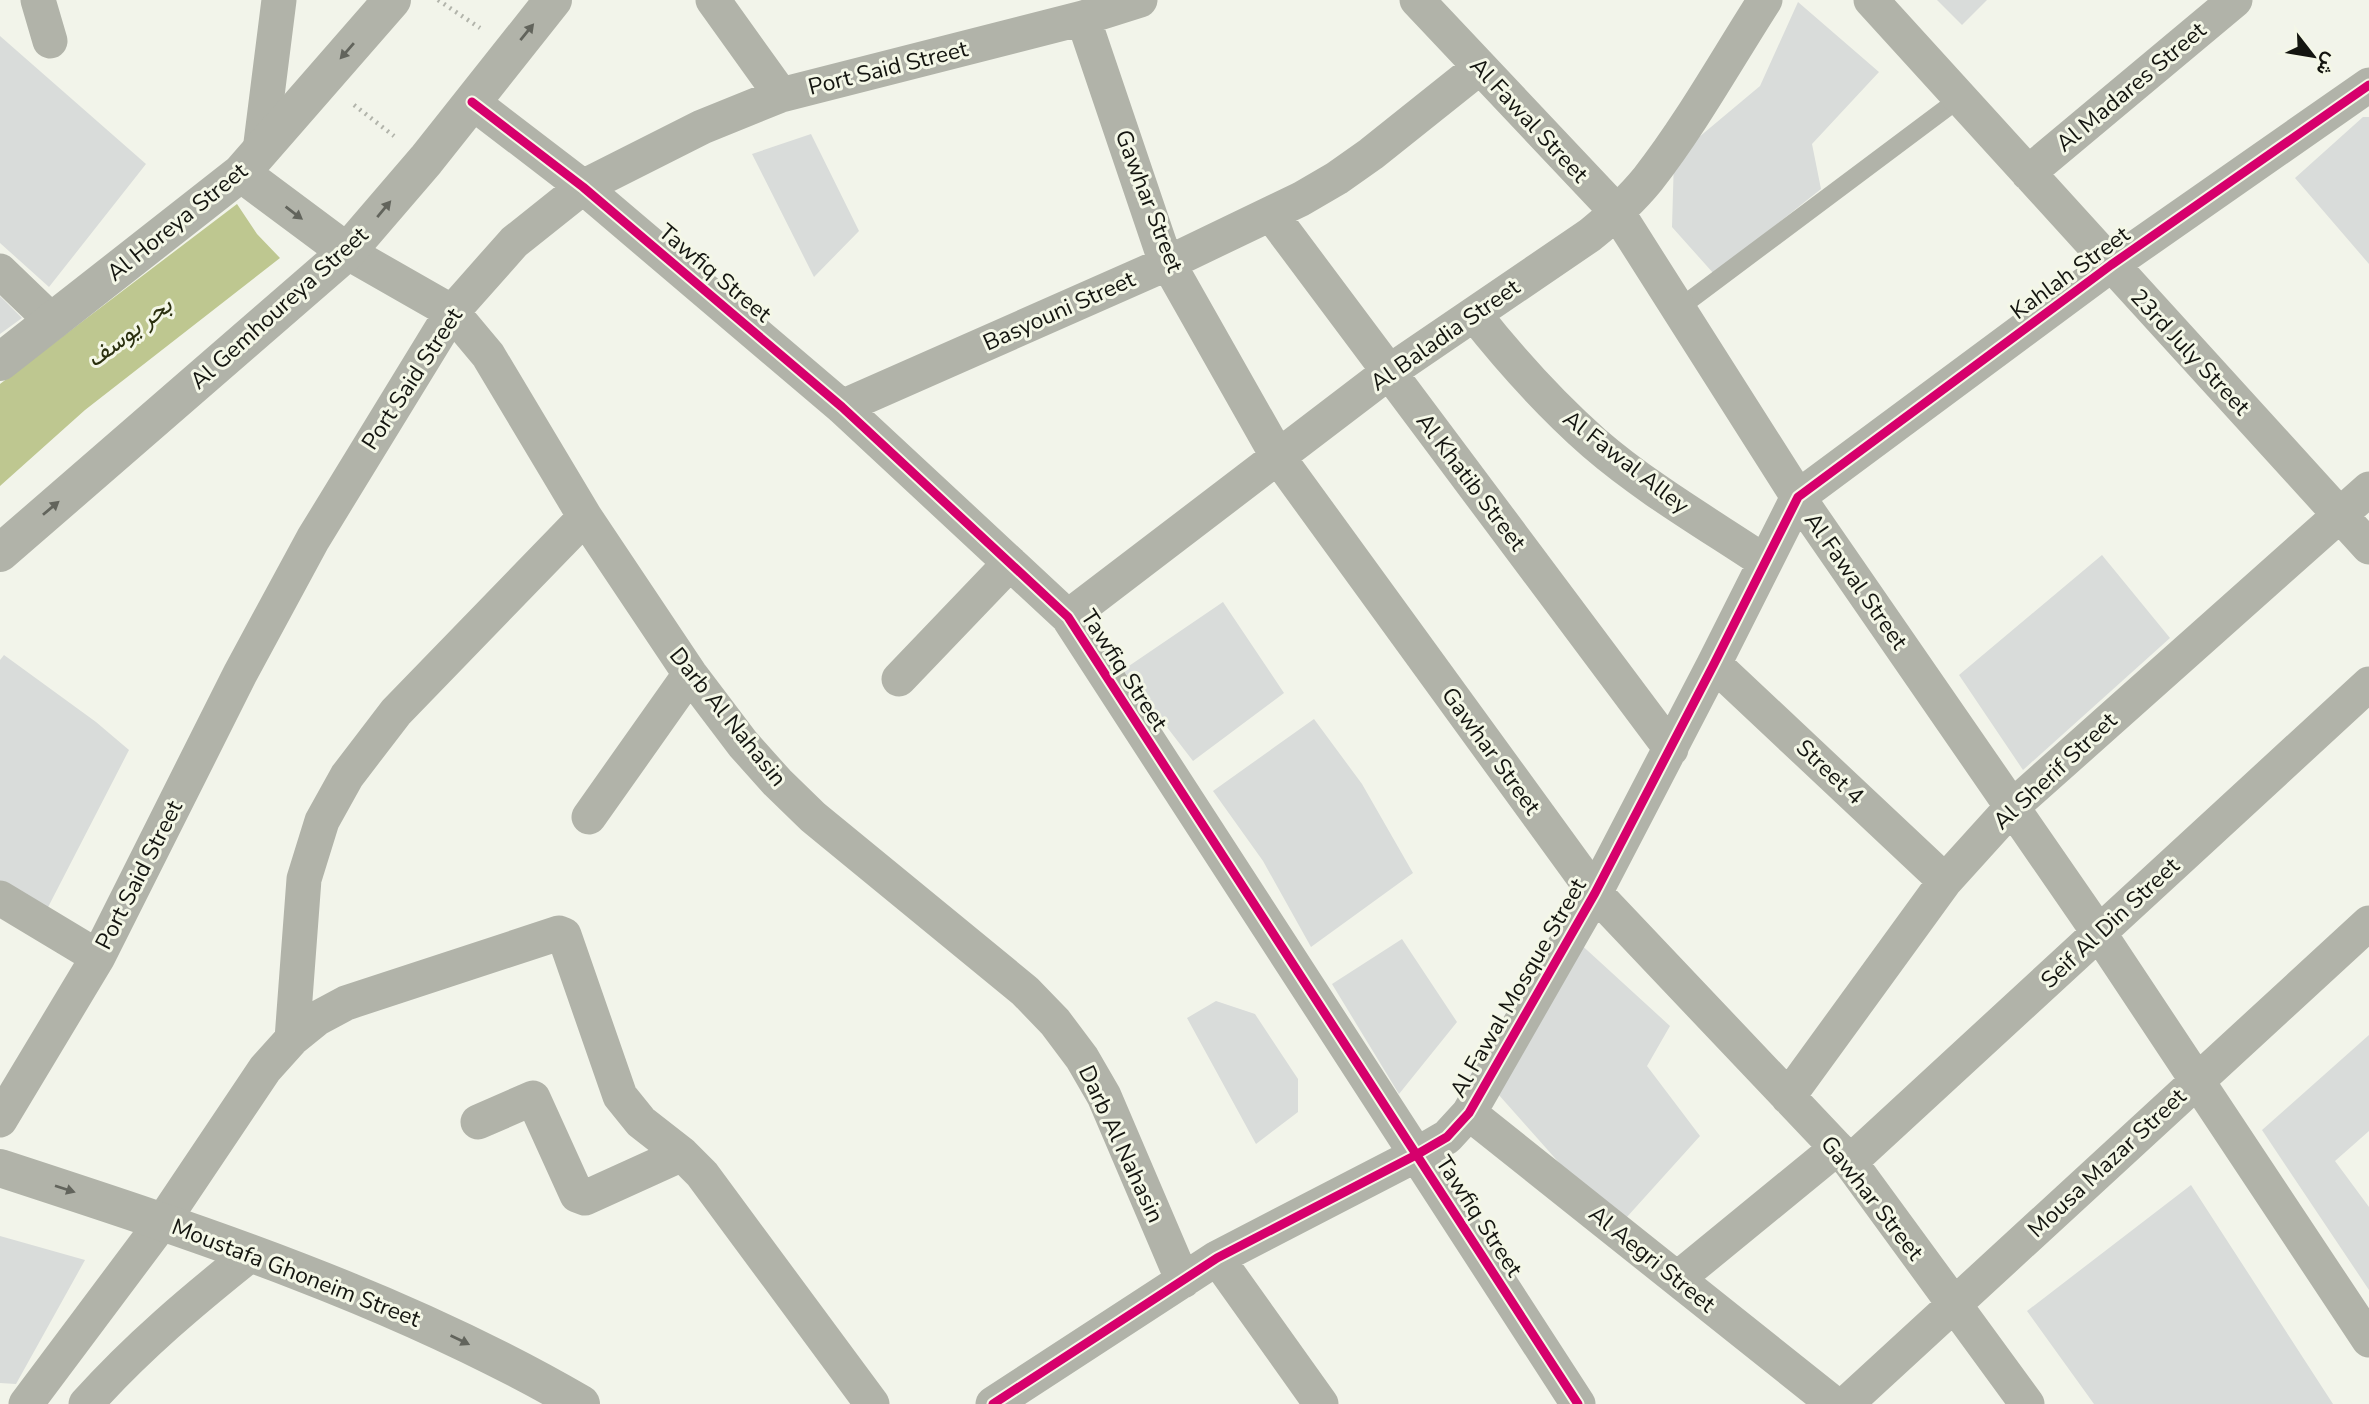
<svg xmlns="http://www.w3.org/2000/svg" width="2369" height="1404" font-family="'Nunito Sans',Vazirmatn,sans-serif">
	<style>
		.water { fill: #bec790 }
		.building { fill: #d9dcda }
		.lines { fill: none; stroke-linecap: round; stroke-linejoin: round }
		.path { stroke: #b2b4ab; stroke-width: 4.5; stroke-dasharray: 2 5; stroke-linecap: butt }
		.service { stroke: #b1b3a9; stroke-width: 18 }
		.minor { stroke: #b1b3a9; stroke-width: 35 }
		.tertiary { stroke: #b1b3a9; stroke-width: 38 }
		.cycleway-casing { stroke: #f4f7e7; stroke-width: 13 }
		.cycleway { stroke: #d6006c; stroke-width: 9 }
		.oneway { fill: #62645c }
		.labels { text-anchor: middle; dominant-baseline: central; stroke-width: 6; stroke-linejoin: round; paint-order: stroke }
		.street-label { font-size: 23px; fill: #141510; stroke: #f4f7e7 }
		.water-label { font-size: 24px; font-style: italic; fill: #2a2f0e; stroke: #f4f7e7 }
	</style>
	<rect width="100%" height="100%" fill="#f2f4ea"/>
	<path class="water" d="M237,204L257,234L280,258L85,410L0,486V384Z"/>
	<path class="building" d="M1937,0H1987L1962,25Z
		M1798,2L1879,72L1812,144L1821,189L1714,274L1672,227L1674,158L1760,86Z
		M0,36L146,164L49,287L0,243Z
		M2363,117H2369V264L2295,178Z
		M811,134L859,231L814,277L752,154Z
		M0,296L22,318L0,334Z
		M2102,555L2170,638L2023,770L1959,675Z
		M1223,602L1284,693L1193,761L1123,670Z
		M4,655L96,722L129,750L44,915L0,886V660Z
		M1314,719L1362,784L1413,873L1311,947L1263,861L1213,791Z
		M1402,939L1457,1022L1399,1094L1332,984Z
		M1576,940L1670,1026L1647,1066L1700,1136L1617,1228L1498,1094Z
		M1216,1001L1255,1014L1298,1079V1112L1256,1144L1187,1018Z
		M2369,1035V1131L2335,1161L2369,1207V1290L2262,1130Z
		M2191,1185L2333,1404H2094L2027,1311Z
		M0,1236L85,1260L16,1384L0,1383Z"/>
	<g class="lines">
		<path class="path" d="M438,0L480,28
			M354,105L394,136"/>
		<path class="service" d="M1678,309L1960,98"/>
		<path class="minor" d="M38,0L50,41
			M713,0L781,95
			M1417,0L1617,212L1798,497L2099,933L2369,1340
			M1871,0L2369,547
			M1083,18L1163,254L1278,457L1595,893L1850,1162L2027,1404
			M472,102L583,187L842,407L1068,617L1578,1404
			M260,151L279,0
			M2028,173L2235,0
			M1271,214L1671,749
			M347,252L452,312L488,355L585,517L690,674L743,744L777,782L813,817L1025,991L1055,1022L1082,1058L1104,1096L1183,1281
			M0,271L53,322
			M1474,314C1511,361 1550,404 1594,443C1646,488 1708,524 1765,562
			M842,407L1168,263L1301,199L1337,178L1371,154L1480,67
			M1068,617L1389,372L1590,235C1611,218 1631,200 1648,179C1691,124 1727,59 1765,0
			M1714,664L1945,881
			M899,679L1010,563
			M589,817L690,674
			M0,898L98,957
			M292,1039L304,879L322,821L347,776L396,712L585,517
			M1788,1097L1945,881L2012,807L2369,489
			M1469,1113L1834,1404
			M0,1120L98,957L240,674L313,539L452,312L514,242L583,187L702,127L781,95L1083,18L1140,0
			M478,1122L533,1098L577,1195L585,1198L682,1154
			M1850,1162L2369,684
			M1217,1258L1321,1404
			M1677,1279L1837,1148
			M26,1404L163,1221L265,1069L292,1039L318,1018L346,1003L559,933L564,935L620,1096L641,1122L682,1154L702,1174L872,1404
			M86,1404C137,1347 193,1300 252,1253
			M993,1404L1217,1258L1416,1155L1447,1137L1469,1113L1595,893L1714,664L1798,497L2111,265L2369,85
			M1846,1404L2369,923"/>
		<path class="tertiary" d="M241,173L347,252
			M0,362L241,173L392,0
			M0,553L347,252L426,160L553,0
			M0,1168C199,1233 399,1298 581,1404"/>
		<g class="cycleway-casing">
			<path id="cycleway" d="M472,102L583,187L842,407L1068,617L1578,1404
				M993,1404L1217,1258L1416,1155L1447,1137L1469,1113L1595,893L1714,664L1798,497L2111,265L2369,85"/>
		</g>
		<use href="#cycleway" class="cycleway"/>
	</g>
	<defs><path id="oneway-solid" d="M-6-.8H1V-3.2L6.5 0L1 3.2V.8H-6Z" transform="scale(1.75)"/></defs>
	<g class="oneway">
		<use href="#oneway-solid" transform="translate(527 32) rotate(-51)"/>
		<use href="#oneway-solid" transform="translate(347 51) rotate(131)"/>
		<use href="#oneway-solid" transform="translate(384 209) rotate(-50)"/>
		<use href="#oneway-solid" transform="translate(294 213) rotate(37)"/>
		<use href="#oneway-solid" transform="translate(51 508) rotate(-40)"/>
		<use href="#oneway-solid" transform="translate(65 1189) rotate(18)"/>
		<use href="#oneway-solid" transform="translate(460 1340) rotate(26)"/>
	</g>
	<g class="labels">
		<g class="street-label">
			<text transform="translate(888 68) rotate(-14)">Port Said Street</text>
			<text transform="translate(2131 87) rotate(-40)">Al Madares Street</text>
			<text transform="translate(1529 120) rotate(47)">Al Fawal Street</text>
			<text transform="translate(1149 201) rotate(69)">Gawhar Street</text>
			<text transform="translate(177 222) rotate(-39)">Al Horeya Street</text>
			<text transform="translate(715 273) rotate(40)">Tawfiq Street</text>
			<text transform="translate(2070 273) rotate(-36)">Kahlah Street</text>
			<text transform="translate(279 308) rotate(-42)">Al Gemhoureya Street</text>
			<text transform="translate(1059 311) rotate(-24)">Basyouni Street</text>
			<text transform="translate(1445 335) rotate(-35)">Al Baladia Street</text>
			<text transform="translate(2190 352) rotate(47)">23rd July Street</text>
			<text transform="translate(412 379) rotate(-57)">Port Said Street</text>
			<text transform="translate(1626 462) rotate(38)">Al Fawal Alley</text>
			<text transform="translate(1471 482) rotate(53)">Al Khatib Street</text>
			<text transform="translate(1856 581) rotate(55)">Al Fawal Street</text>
			<text transform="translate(1124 670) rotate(57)">Tawfiq Street</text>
			<text transform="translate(728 717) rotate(51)">Darb Al Nahasin</text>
			<text transform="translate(1491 751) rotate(54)">Gawhar Street</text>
			<text transform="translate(2055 771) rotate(-43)">Al Sherif Street</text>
			<text transform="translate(1830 772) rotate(43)">Street 4</text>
			<text transform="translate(139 875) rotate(-63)">Port Said Street</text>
			<text transform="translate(2110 923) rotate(-43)">Seif Al Din Street</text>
			<text transform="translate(1518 988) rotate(-60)">Al Fawal Mosque Street</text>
			<text transform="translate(1121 1144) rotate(65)">Darb Al Nahasin</text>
			<text transform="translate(2107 1163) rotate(-43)">Mousa Mazar Street</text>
			<text transform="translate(1872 1198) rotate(52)">Gawhar Street</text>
			<text transform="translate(1479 1216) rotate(57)">Tawfiq Street</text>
			<text transform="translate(1652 1259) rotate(39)">Al Aegri Street</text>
			<text transform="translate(296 1273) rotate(21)">Moustafa Ghoneim Street</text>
		</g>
		<g class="water-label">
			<text transform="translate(129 332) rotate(-37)">بحر يوسف</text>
		</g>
	</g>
	<g transform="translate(2313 56) rotate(121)" stroke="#f4f7e7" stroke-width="5" paint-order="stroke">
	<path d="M0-5L12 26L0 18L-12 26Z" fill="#141510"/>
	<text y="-10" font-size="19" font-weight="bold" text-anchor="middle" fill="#141510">ش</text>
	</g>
</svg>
